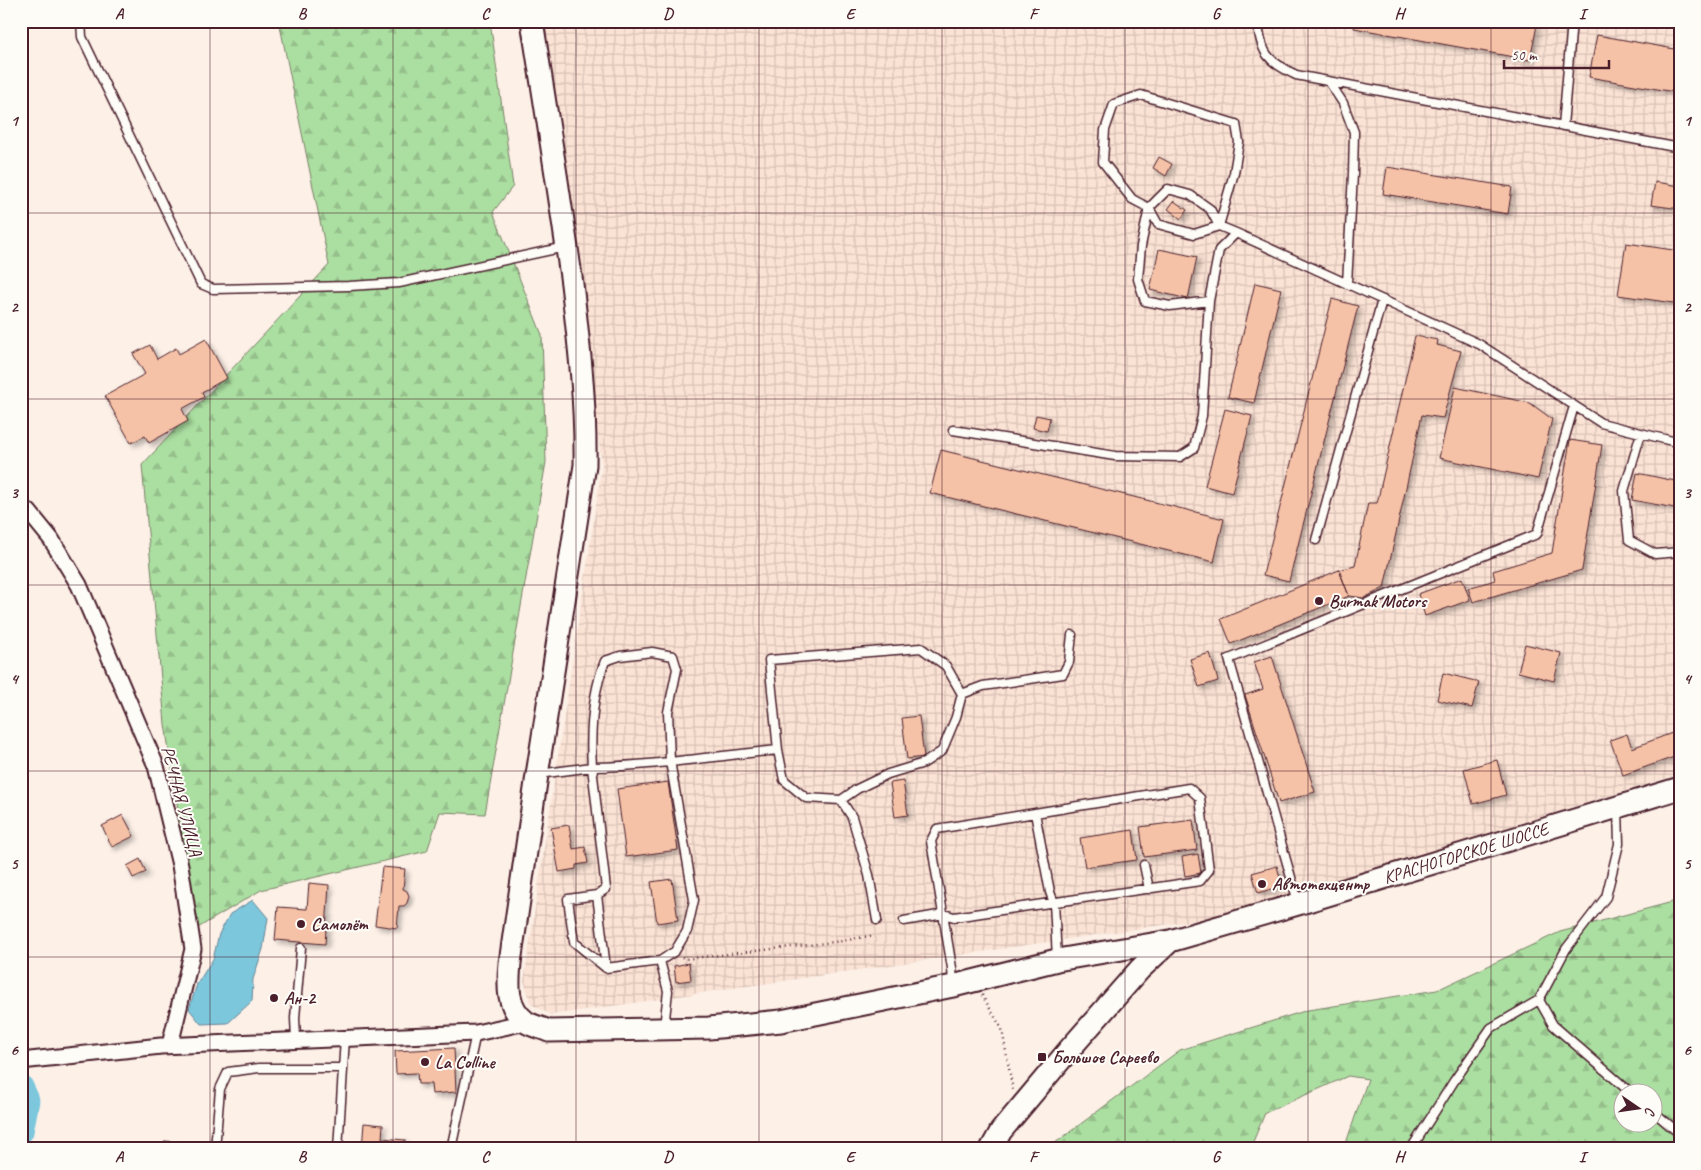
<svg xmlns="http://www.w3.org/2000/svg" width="1701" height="1170" font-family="Caveat,sans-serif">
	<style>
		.industrial { fill: url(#industrial-grid) }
		.forest { fill: url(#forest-firs); stroke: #7a7f66; fill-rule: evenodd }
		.water { fill: #7cc7dc; stroke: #688495 }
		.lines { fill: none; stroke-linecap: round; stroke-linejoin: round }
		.river { stroke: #7cc7dc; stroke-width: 25 }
		.building { fill: #f6c2a7; stroke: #4a1f2b; filter: url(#shadow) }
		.lane-casing { stroke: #4a1f2b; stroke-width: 11 }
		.street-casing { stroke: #4a1f2b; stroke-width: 19 }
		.secondary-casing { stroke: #4a1f2b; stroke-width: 25 }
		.path { stroke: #4a1f2b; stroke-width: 2.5; stroke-dasharray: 1 4; stroke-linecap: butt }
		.lane { stroke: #fdfcf7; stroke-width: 8 }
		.street { stroke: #fdfcf7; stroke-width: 15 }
		.secondary { stroke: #fdfcf7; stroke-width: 21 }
		.grid { fill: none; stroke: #4a1f2b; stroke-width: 1; stroke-opacity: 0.55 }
		.poi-dot { fill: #4a1f2b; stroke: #fdfcf7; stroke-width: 2 }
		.labels { text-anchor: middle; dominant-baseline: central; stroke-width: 4; stroke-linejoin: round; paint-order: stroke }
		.poi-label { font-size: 18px; font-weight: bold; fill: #4a1f2b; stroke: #fdfcf7; text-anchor: start }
		.street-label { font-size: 18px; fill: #4a1f2b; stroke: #fdfcf7 }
		.neatline { fill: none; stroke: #4a1f2b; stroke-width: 2 }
		.grid-label { font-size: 16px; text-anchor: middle; font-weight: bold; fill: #4a1f2b }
	</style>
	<defs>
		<pattern id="industrial-grid" width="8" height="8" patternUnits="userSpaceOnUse" patternTransform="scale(1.25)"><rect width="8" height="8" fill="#fae2d4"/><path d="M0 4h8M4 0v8" fill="none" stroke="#d8c1b6"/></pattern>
		<pattern id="forest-firs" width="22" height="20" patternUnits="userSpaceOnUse" patternTransform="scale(1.25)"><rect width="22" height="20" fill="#abdfa1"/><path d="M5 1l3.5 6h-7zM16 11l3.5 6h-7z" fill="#95bf8b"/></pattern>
		<filter id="shadow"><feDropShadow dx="3.5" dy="3.5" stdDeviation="2.5" flood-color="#0004"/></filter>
	</defs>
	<rect width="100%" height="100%" fill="#fcf0e7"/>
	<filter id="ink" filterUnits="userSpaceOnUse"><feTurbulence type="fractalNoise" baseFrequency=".02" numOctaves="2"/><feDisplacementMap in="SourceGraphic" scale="10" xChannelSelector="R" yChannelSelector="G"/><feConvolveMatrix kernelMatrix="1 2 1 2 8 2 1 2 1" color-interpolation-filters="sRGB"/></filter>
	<g filter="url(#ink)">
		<path class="industrial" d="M542,21H1680V774L1218,917L551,1015L531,1004L524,981L602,466L560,121Z"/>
		<path class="forest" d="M279,21H490L513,186L493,212L542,335L546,462L485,814L440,812L427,851L261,890L196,929L165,724L142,465L329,265Z
			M1680,900V1149H1344L1368,1079L1348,1076L1265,1113L1250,1149H1047L1180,1050L1308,1010L1437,990L1560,932ZM1624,1092H1654V1122H1624Z"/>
		<path class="water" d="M253,900L268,918L263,949L253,979L252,1001L228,1023L201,1024L189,1009L197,984L213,959L219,934L230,914Z"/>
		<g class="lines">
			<path class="river" d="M21,1087L27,1100L21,1131"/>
		</g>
		<path class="building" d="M1355,21H1515L1537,25L1530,60L1354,28Z
			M1597,35L1680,50V93L1589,77Z
			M1159,157L1172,164L1166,176L1153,168Z
			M1387,167L1512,187L1508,214L1383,194Z
			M1655,182L1680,186V209L1651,205Z
			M1174,201L1187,210L1181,219L1168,209Z
			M1626,243L1680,251V304L1618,295Z
			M1159,249L1197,257L1188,299L1150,290Z
			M1255,283L1281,289L1254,403L1228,397Z
			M1332,299L1358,306L1289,581L1263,575Z
			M1415,336L1438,340L1437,345L1461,351L1443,418L1422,415L1384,588L1364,598L1349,596L1339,570L1355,566L1368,503H1377Z
			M206,339L227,378L202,392L204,397L182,409L188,421L149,443L145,436L131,443L105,396L145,374L133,354L150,345L157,359L176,348L179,354Z
			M1455,387L1530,403L1552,419L1538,479L1439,458Z
			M1225,409L1252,416L1232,493L1205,486Z
			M1036,415L1050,418L1047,431L1033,428Z
			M1570,440L1602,445L1582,570L1473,602L1468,588L1495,580L1493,571L1552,553Z
			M941,450L1224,519L1214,562L930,493Z
			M1637,473L1680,482V509L1632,500Z
			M1339,570L1349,596L1231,644L1221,619Z
			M1462,578L1470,600L1425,616L1418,594Z
			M1525,644L1561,653L1554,681L1518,672Z
			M1210,653L1218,681L1199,687L1190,659Z
			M1272,656L1315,792L1279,803L1245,695L1263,689L1254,662Z
			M1443,673L1479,682L1472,708L1437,700Z
			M919,716L924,757L907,759L902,718Z
			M1680,730V755L1623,775L1610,740L1627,734L1632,748Z
			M1497,760L1506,795L1473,804L1464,769Z
			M903,781L908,815L895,817L890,783Z
			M668,782L678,850L626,857L617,789Z
			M123,815L134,836L112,847L102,826Z
			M1193,820L1197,850L1144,857L1140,827Z
			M569,825L573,849L585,847L588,863L576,865V869L559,872L551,828Z
			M1133,830L1137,860L1085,867L1080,838Z
			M1198,854L1201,873L1185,876L1182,857Z
			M140,859L146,872L133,878L127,866Z
			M1277,866L1282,886L1258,893L1252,873Z
			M382,867L405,869L403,889L407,891L409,896L407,903L404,906H399L397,928L375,925Z
			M672,879L678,920L657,923L651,882Z
			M309,883L329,885L325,944L275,940L278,907L307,909Z
			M689,963L691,980L676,982L674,966Z
			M454,1048L456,1092L432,1094L431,1084H418L417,1073L396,1074L395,1051Z
			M364,1123L383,1125L382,1138L405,1140L404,1149H362Z
			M165,1141L184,1143L183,1148L188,1149H164Z"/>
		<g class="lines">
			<g class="lane-casing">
				<path id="lane" d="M81,21L82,37L201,284L213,289L349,286L399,283L565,247
					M1257,21C1262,54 1266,60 1296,75L1680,148
					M1330,83L1343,103L1354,132L1353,174L1347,284
					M1141,95L1236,124L1239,142L1234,173L1219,226L1194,234L1158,224L1149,208L1132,199L1103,162L1105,130L1114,104Z
					M1563,126L1572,21
					M1236,233L1219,250L1209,301L1170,306L1145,301L1138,279L1141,246L1149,208L1168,189L1190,195L1210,209L1219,226L1236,233L1479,344L1601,423L1680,443
					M953,430L1115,456L1180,457L1194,448L1202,416L1209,301
					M1641,433L1624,491L1629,540L1655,554L1680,552
					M1316,540L1382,300
					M778,750L784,780L806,798L841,800L857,789L888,774L924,763L942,751L956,717L962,694
					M539,774L592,767L606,889L597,895L568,899L574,942L606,968L660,961L668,991L664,1028
					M841,800L852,817L869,875L877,920
					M1618,808L1619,844L1606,897L1566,949L1539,1000L1553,1025L1630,1092
					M1144,865L1149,889
					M597,895L606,968
					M1298,902L1229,659L1537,534L1574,406
					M904,921L944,914L954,917L981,913L1200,881L1209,870L1200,798L1189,788L1035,813
					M660,961L675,951L687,931L694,900L670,761L668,712L677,669L673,656L652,652L620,656L605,661C592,694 590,732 592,767C653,766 717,756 778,750L769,660L921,648L946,666L962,694L983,686L1063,674L1069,662L1072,635
					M953,983L952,968L931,841L937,829L1035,813L1050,892L1054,903L1057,958
					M296,1040L295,1018L301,948
					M1654,1112L1680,1134
					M215,1149L220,1089L228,1072L259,1068H343
					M338,1149L345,1038
					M451,1149L476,1033
					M1411,1149L1454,1081L1491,1028L1539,1000"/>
			</g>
			<g class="street-casing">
				<path id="street" d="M21,508L29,512L51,539L79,585L156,766L180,865L193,949L170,1045
					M21,1061L161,1046L476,1033L526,1022"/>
			</g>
			<g class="secondary-casing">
				<path id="secondary" d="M532,21C546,109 560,196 572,284C579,344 586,403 585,465L537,775L510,963C508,985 506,1007 526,1022C532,1026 542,1028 549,1031L709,1028L781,1021L953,986L1057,960L1170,941
					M991,1149L1001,1131L1068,1051L1140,969L1170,941L1298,904L1680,788"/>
			</g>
			<path class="path" d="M682,957L685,959L843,941L874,935
				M982,995L1002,1029L1013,1091"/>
			<use href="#lane" class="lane"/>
			<use href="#street" class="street"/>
			<use href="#secondary" class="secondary"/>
		</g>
	</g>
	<path class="grid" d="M210,21V1149M393,21V1149M576,21V1149M759,21V1149M942,21V1149M1125,21V1149M1308,21V1149M1491,21V1149M21,213H1680M21,399H1680M21,585H1680M21,771H1680M21,957H1680"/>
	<g class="poi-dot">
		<circle cx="1319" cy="601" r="5"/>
		<circle cx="1262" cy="884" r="5"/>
		<circle cx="301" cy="924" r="5"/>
		<circle cx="274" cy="998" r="5"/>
		<rect x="1037" y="1052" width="10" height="10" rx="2.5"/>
		<circle cx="425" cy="1062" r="5"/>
	</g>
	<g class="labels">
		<g class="poi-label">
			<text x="1329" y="601">Burmak Motors</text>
			<text x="1272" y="884">Автотехцентр</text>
			<text x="311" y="924">Самолёт</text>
			<text x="284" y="998">Ан-2</text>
			<text x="1052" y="1057">Большое Сареево</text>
			<text x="435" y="1062">La Colline</text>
		</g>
		<g class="street-label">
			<text transform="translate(182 801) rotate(75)">РЕЧНАЯ УЛИЦА</text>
			<text transform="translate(1466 853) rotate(-17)">КРАСНОГОРСКОЕ ШОССЕ</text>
		</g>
	</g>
	<rect width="1701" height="1170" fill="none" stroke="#fdfcf7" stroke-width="55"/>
	<g transform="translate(1638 1108) rotate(103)"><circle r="24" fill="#fdfcf7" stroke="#b5a4a5"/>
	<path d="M0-4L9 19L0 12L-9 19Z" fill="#4a1f2b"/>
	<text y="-8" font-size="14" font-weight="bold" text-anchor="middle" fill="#4a1f2b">С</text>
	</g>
	<path d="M1504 60v8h105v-8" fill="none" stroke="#4a1f2b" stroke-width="2.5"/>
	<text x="1511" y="60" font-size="15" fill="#4a1f2b" stroke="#fdfcf7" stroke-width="4" paint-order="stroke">50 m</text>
	<rect x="28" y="28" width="1646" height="1114" class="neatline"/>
	<g class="grid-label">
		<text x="119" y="19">A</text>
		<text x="302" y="19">B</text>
		<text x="485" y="19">C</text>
		<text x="668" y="19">D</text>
		<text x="850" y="19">E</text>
		<text x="1033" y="19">F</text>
		<text x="1216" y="19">G</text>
		<text x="1399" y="19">H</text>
		<text x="1582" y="19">I</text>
		<text x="14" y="126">1</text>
		<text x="1687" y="126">1</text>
		<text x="14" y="312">2</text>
		<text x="1687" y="312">2</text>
		<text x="14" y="498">3</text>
		<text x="1687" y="498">3</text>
		<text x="14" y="684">4</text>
		<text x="1687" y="684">4</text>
		<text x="14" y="869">5</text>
		<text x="1687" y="869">5</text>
		<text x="14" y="1055">6</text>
		<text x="1687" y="1055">6</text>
		<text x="119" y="1162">A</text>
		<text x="302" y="1162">B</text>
		<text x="485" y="1162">C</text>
		<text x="668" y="1162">D</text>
		<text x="850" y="1162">E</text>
		<text x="1033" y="1162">F</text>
		<text x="1216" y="1162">G</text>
		<text x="1399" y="1162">H</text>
		<text x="1582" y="1162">I</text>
	</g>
</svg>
